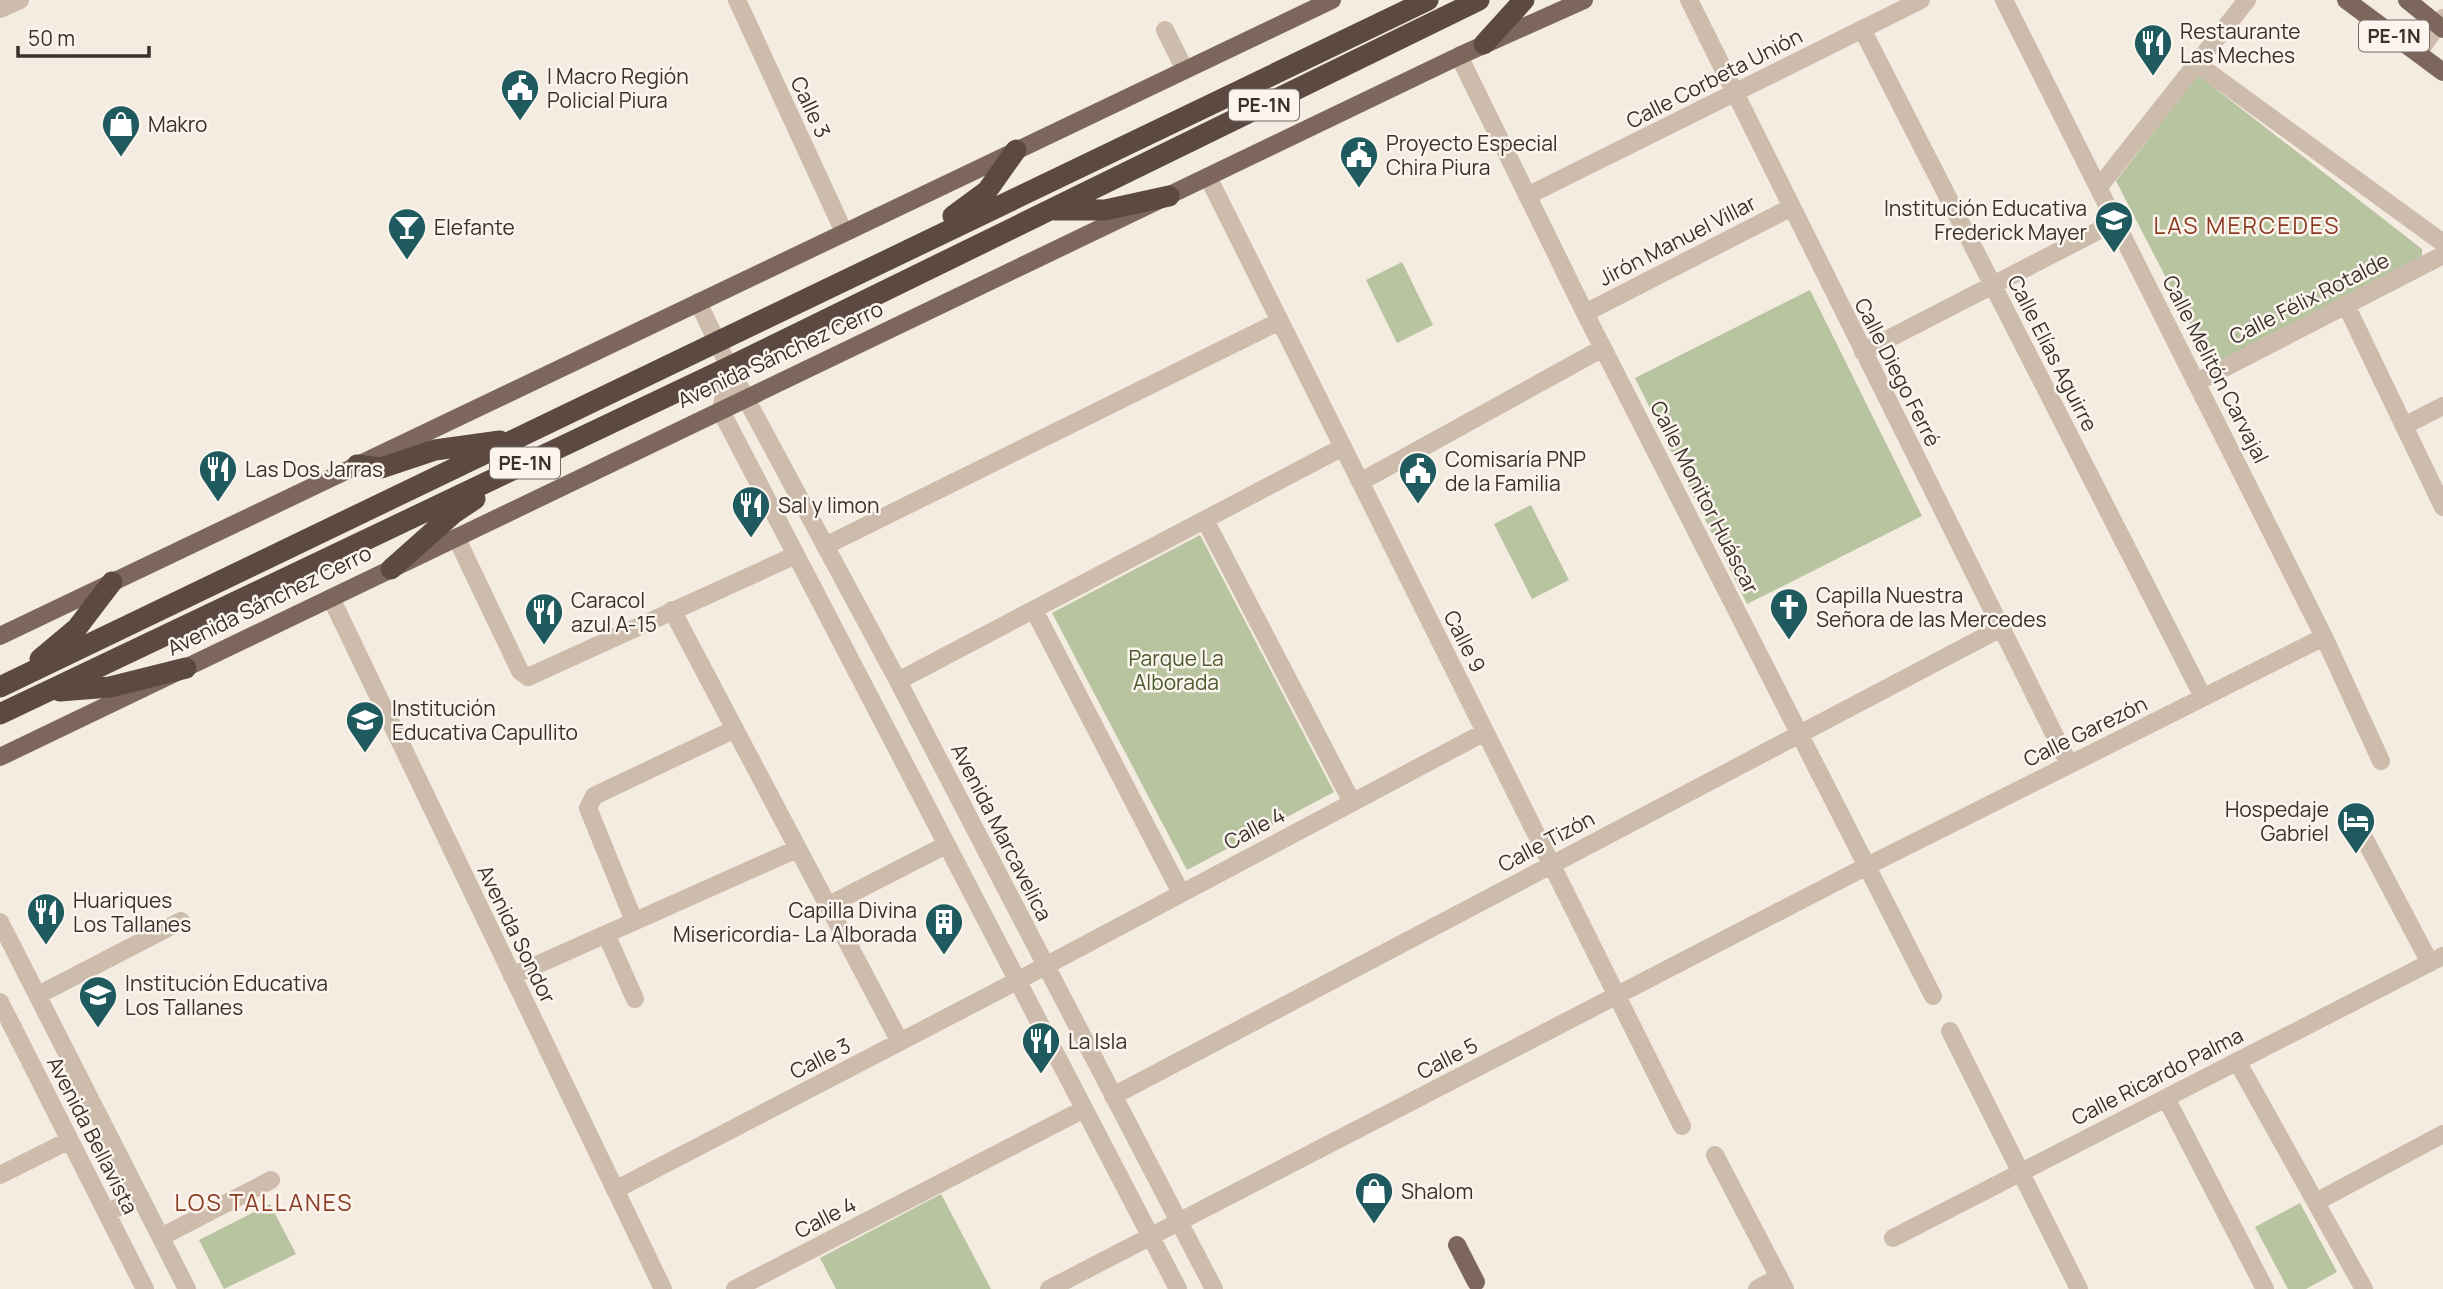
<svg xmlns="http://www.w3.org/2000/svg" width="2443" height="1289" font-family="Manrope,sans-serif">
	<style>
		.green { fill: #b8c4a0 }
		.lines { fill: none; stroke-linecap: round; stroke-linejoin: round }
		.minor { stroke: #cdbbac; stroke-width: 18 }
		.major { stroke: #7d675c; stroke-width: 18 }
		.highway { stroke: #5c4a42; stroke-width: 21 }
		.labels { text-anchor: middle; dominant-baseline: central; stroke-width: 5; stroke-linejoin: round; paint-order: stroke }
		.shield { fill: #fbf5ee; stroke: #756b66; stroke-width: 2 }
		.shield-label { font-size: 19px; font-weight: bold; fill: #3b302b }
		.poi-label { font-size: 21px; fill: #3b302b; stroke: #fbf5ee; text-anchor: start }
		.street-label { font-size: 21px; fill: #3b302b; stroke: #fbf5ee }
		.park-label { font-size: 21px; fill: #4a5a2e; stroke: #fbf5ee }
		.neighbourhood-label { font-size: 23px; letter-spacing: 2px; fill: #8c3b22; stroke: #fbf5ee }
	</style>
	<rect width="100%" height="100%" fill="#f4ebe1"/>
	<path class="green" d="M2198,75L2422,249V258L2212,367L2116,181Z
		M1402,262L1433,325L1397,343L1366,280Z
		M1810,290L1922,516L1747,604L1635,378Z
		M1531,505L1569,580L1532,599L1494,524Z
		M1200,535L1334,792L1187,870L1052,613Z
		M941,1194L991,1289H836L820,1258Z
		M2300,1203L2337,1272L2306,1289H2288L2255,1227Z
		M270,1204L296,1254L224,1289L199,1240Z"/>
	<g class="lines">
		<path class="minor" d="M737,0L844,232
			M1689,0L2069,764
			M2004,0L2324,637L2381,761
			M0,9L20,0
			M1862,29L2203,697
			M1165,30L1185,70
			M2418,53L2443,18
			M1459,56L1585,313L1933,996
			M2196,63L2443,243
			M1208,177L1682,1126
			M2099,187L2247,0
			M1527,196L1921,0
			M698,302L729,367L898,681L1214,1289
			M2346,305L2443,507
			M1585,313L1790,208
			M1863,352L2117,221
			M729,367L721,411L1178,1289
			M2197,382L2443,255
			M2404,426L2443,406
			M1360,482L1603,348
			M1205,520L1352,802
			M456,537L520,671L528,677L796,555
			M825,546L1280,321
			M331,598L663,1289
			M672,610L900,1042
			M1034,610L1181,893
			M898,681L1343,447
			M2352,815L2430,963
			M827,906L946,845
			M634,921L588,808L594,796L735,729
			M0,922L187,1289
			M606,934L635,999
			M512,976L797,849
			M48,990L181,921
			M0,1002L145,1289
			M1950,1031L2079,1289
			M2237,1061L2364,1289
			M1113,1096L2001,628
			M2166,1098L2265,1289
			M1715,1155L1785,1289
			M0,1175L70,1140
			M615,1190L1017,981L1485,732
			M2316,1202L2443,1134
			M107,1213L140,1196
			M161,1237L271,1180
			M1893,1238L2443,956
			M735,1289L1084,1109
			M1049,1289L1867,866L2324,637
			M1757,1289L1779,1277"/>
		<path class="major" d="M2346,0L2443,72
			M2407,0L2443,29
			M0,636L1332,0
			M0,757L1459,56L1584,0
			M1457,1245L1476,1282"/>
		<path class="highway" d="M1484,44L1524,0
			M1055,210H1105L1169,196
			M953,216L987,191L1016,150
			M357,465L381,468L435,450L500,441
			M391,569L454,513L475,499
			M40,659L77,628L112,582
			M0,687L1428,0
			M60,691L110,687L186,668
			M0,714L729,367L1479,0"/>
	</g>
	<defs>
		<g id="restaurant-pin" transform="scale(2.0125)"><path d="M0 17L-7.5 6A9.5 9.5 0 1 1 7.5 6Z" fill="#1f5a5e" stroke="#fbf5ee"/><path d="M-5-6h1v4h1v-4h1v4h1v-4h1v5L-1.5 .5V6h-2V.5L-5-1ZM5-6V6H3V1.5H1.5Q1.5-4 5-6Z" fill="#fff"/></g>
		<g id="civic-pin" transform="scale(2.0125)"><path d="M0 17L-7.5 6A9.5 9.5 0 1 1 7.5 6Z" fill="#1f5a5e" stroke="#fbf5ee"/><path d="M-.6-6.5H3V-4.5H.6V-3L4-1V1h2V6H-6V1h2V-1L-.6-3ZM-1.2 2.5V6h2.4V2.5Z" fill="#fff"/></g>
		<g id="shop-pin" transform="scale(2.0125)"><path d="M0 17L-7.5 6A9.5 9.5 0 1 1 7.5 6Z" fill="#1f5a5e" stroke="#fbf5ee"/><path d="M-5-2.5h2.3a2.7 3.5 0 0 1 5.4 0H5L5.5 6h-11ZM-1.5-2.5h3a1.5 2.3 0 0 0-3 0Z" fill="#fff"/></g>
		<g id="school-pin" transform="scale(2.0125)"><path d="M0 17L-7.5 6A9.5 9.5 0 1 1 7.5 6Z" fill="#1f5a5e" stroke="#fbf5ee"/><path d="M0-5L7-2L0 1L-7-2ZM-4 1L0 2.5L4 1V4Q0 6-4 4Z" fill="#fff"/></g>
		<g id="bar-pin" transform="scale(2.0125)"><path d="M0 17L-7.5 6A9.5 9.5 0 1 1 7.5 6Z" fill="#1f5a5e" stroke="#fbf5ee"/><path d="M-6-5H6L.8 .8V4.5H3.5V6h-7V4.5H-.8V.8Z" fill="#fff"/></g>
		<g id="church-pin" transform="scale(2.0125)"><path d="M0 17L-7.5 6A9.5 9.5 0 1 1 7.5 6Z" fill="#1f5a5e" stroke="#fbf5ee"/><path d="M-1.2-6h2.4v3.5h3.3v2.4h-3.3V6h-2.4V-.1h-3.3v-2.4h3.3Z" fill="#fff"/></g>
		<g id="hotel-pin" transform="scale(2.0125)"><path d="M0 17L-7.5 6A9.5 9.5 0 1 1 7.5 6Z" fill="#1f5a5e" stroke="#fbf5ee"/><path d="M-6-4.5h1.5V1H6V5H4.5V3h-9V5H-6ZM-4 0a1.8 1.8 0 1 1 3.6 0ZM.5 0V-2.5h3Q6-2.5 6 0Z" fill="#fff"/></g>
		<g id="building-pin" transform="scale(2.0125)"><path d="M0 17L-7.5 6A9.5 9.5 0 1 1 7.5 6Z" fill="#1f5a5e" stroke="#fbf5ee"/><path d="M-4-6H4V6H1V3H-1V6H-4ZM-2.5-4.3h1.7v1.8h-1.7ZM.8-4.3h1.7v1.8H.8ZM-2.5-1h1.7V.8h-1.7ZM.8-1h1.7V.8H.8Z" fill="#fff"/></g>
	</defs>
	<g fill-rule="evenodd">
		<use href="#restaurant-pin" x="2153" y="43"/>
		<use href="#civic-pin" x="520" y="88"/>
		<use href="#shop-pin" x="121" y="124"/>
		<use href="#civic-pin" x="1359" y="155"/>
		<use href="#school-pin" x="2114" y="220"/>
		<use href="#bar-pin" x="407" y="227"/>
		<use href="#restaurant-pin" x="218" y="469"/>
		<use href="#civic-pin" x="1418" y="471"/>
		<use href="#restaurant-pin" x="751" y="505"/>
		<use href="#church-pin" x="1789" y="607"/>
		<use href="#restaurant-pin" x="544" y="612"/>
		<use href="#school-pin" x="365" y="720"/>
		<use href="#hotel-pin" x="2356" y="821"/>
		<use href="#restaurant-pin" x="46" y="912"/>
		<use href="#building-pin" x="944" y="922"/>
		<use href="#school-pin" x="98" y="995"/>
		<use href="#restaurant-pin" x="1041" y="1041"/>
		<use href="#shop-pin" x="1374" y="1191"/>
	</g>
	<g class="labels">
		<g class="shield">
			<rect x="2359" y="20.5" width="70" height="31" rx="5"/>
			<rect x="1229" y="89.5" width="70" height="31" rx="5"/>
			<rect x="490" y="447.5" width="70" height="31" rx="5"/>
		</g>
		<g class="shield-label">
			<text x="2394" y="36">PE-1N</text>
			<text x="1264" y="105">PE-1N</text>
			<text x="525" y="463">PE-1N</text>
		</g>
		<g class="poi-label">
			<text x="2180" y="31">Restaurante<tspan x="2180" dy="24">Las Meches</tspan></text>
			<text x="547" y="76">I Macro Región<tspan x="547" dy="24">Policial Piura</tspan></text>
			<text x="148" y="124">Makro</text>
			<text x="1386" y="143">Proyecto Especial<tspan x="1386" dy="24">Chira Piura</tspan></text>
			<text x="2087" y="208" text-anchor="end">Institución Educativa<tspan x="2087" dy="24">Frederick Mayer</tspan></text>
			<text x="434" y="227">Elefante</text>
			<text x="1445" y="459">Comisaría PNP<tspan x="1445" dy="24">de la Familia</tspan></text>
			<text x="245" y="469">Las Dos Jarras</text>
			<text x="778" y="505">Sal y limon</text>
			<text x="1816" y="595">Capilla Nuestra<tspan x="1816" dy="24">Señora de las Mercedes</tspan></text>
			<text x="571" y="600">Caracol<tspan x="571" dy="24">azul A-15</tspan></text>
			<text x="392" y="708">Institución<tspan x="392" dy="24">Educativa Capullito</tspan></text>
			<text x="2329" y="809" text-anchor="end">Hospedaje<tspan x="2329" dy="24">Gabriel</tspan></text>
			<text x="73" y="900">Huariques<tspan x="73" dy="24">Los Tallanes</tspan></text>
			<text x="917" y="910" text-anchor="end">Capilla Divina<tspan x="917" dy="24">Misericordia- La Alborada</tspan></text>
			<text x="125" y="983">Institución Educativa<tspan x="125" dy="24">Los Tallanes</tspan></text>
			<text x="1068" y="1041">La Isla</text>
			<text x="1401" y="1191">Shalom</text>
		</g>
		<g class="street-label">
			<text transform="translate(1714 78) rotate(-27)">Calle Corbeta Unión</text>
			<text transform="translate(811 107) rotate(65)">Calle 3</text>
			<text transform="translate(1677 240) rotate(-27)">Jirón Manuel Villar</text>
			<text transform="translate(2309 298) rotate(-27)">Calle Félix Rotalde</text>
			<text transform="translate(2053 353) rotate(63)">Calle Elías Aguirre</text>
			<text transform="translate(780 354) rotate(-25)">Avenida Sánchez Cerro</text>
			<text transform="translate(2216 369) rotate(63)">Calle Melitón Carvajal</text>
			<text transform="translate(1898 372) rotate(63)">Calle Diego Ferré</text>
			<text transform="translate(1705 497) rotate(63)">Calle Monitor Huáscar</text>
			<text transform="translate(269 600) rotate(-26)">Avenida Sánchez Cerro</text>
			<text transform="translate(1465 641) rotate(63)">Calle 9</text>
			<text transform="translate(2085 731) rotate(-26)">Calle Garezón</text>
			<text transform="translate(1254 828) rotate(-28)">Calle 4</text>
			<text transform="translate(1002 832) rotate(63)">Avenida Marcavelica</text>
			<text transform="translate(1546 841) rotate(-28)">Calle Tizón</text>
			<text transform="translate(517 934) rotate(64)">Avenida Sondor</text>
			<text transform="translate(820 1058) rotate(-27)">Calle 3</text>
			<text transform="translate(1447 1058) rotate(-27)">Calle 5</text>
			<text transform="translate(2157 1076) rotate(-27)">Calle Ricardo Palma</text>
			<text transform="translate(93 1135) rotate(63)">Avenida Bellavista</text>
			<text transform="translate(825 1217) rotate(-27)">Calle 4</text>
		</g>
		<g class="park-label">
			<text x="1176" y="658">Parque La<tspan x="1176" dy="24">Alborada</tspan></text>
		</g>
		<g class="neighbourhood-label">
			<text x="2247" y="225">LAS MERCEDES</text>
			<text x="264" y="1202">LOS TALLANES</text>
		</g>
	</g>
	<path d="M18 46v10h131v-10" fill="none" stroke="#3b302b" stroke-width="3.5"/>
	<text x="28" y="46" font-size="21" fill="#3b302b" stroke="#fbf5ee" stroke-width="5" paint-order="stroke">50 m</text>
</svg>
